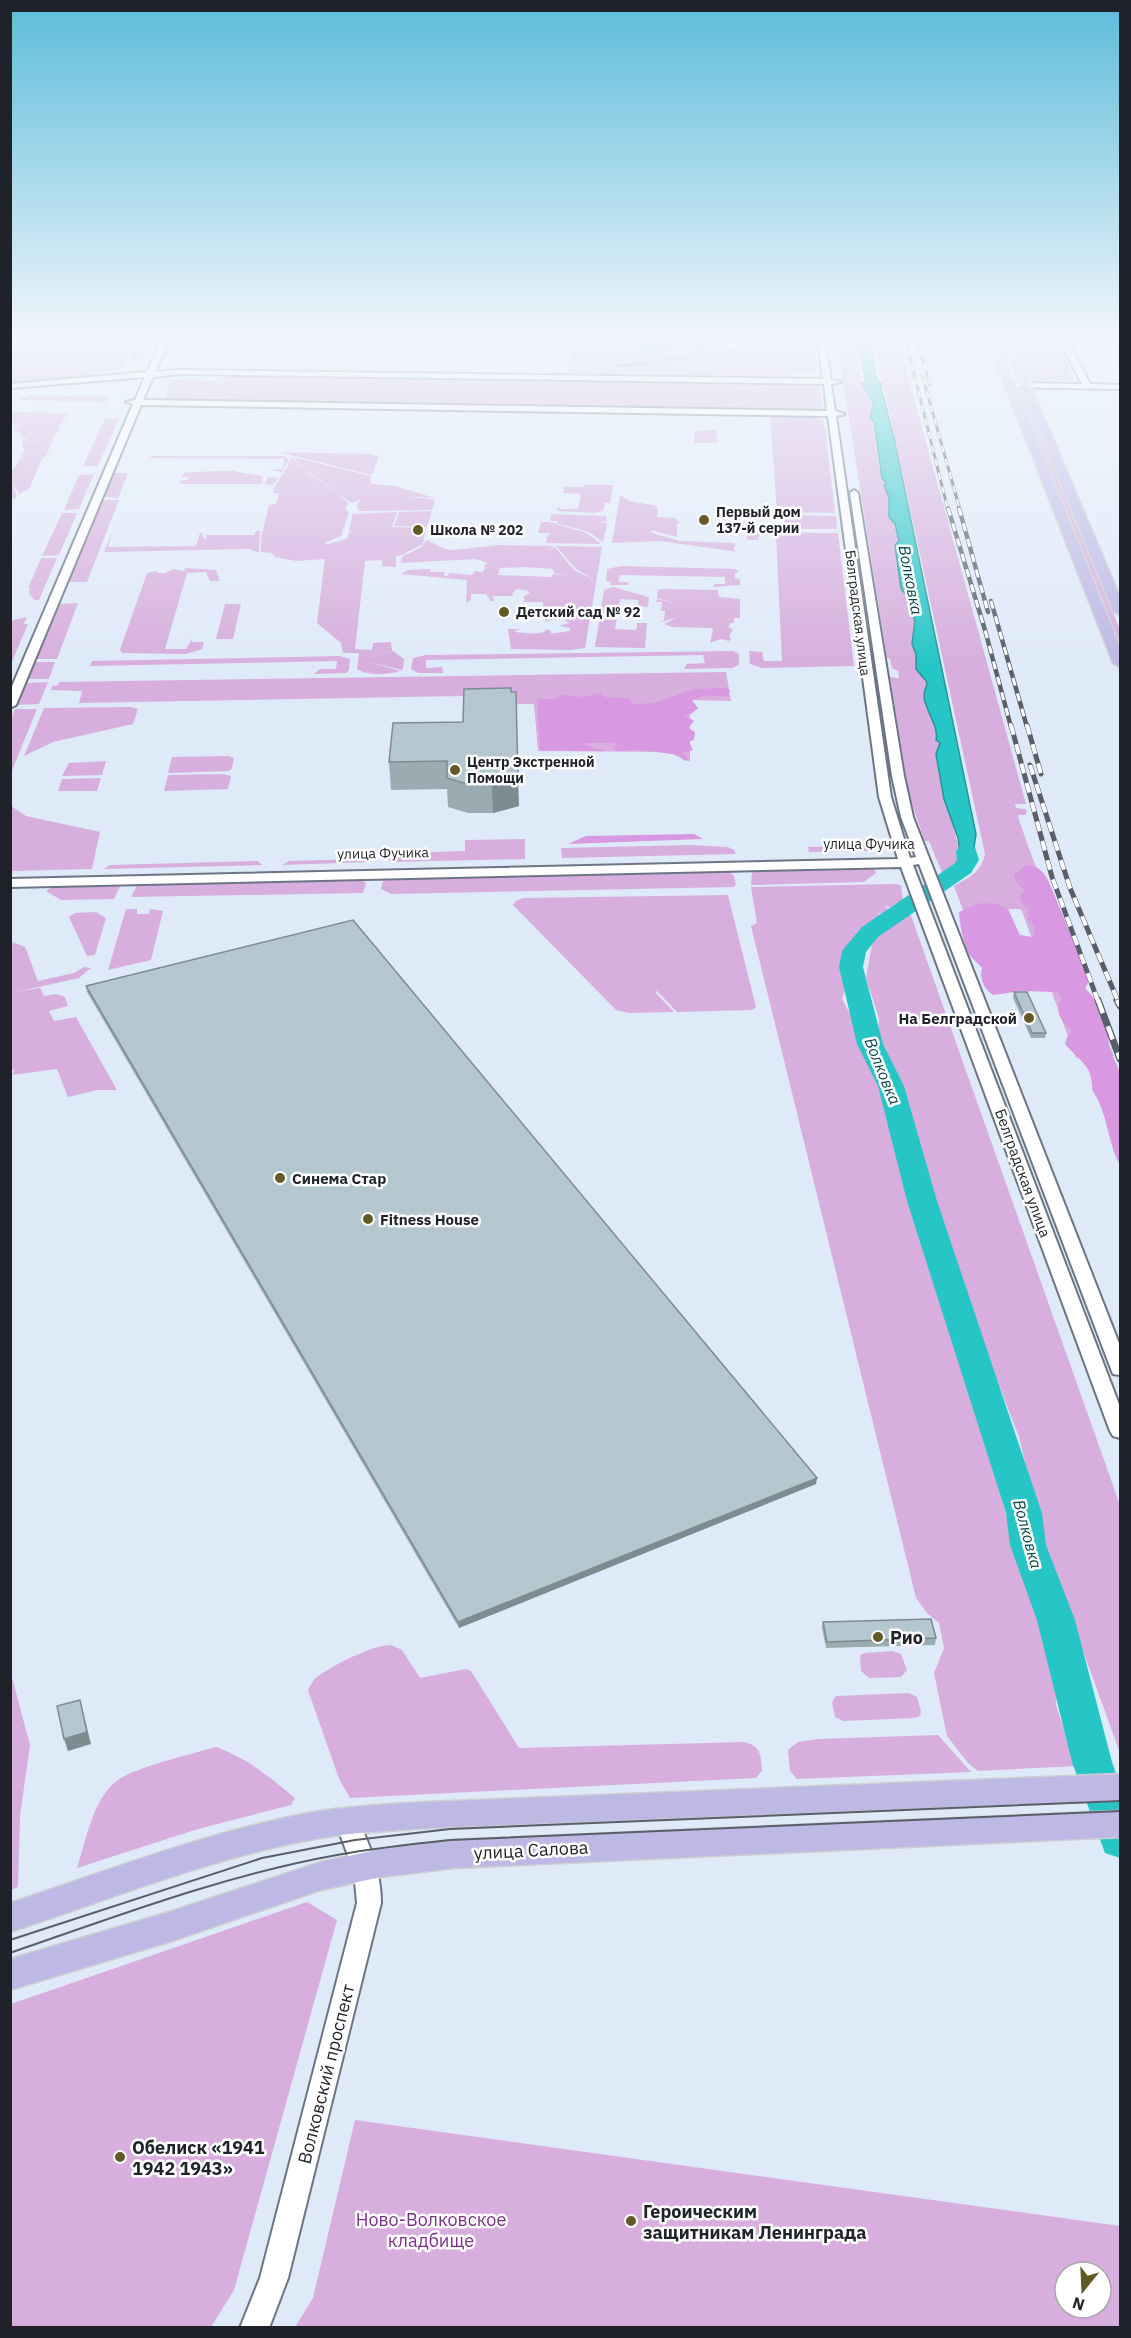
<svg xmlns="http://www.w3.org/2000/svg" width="1131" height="2338" font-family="'IBM Plex Sans',sans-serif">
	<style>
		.green { fill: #d7aedd; fill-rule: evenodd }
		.forest { fill: #d899e2 }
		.water { fill: #27c6c6; stroke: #259597; stroke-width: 1.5 }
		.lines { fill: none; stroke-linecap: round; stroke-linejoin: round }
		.stream { stroke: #259597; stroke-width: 2 }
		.river { fill: #27c6c6; fill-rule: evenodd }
		.minor-casing { stroke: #6c7583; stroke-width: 4 }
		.major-casing { stroke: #cecfd0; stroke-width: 3 }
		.minor { fill: #fff; fill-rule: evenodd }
		.major { fill: #beb8e5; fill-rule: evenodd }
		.tram { stroke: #595f68; stroke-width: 2 }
		.rail-far3-casing { stroke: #595f68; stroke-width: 3 }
		.rail-far2-casing { stroke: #595f68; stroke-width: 4.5 }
		.rail-far1-casing { stroke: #595f68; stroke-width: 5 }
		.rail-casing { stroke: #595f68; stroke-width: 7 }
		.rail-far3 { stroke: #fff; stroke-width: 2; stroke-dasharray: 7; stroke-linecap: butt }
		.rail-far2 { stroke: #fff; stroke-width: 3; stroke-dasharray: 8; stroke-linecap: butt }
		.rail-far1 { stroke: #fff; stroke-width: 4; stroke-dasharray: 10; stroke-linecap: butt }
		.rail { stroke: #fff; stroke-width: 4.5; stroke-dasharray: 14; stroke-linecap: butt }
		.wall { fill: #9babb2 }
		.shaded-wall { fill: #7e8b91 }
		.building { fill: #b4c7cf; stroke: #7e8b91; stroke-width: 1.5 }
		.poi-dot { fill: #625926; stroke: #fff; stroke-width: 2 }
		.labels { text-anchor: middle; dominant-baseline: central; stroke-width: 5; stroke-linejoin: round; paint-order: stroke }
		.far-poi-label { font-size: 14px; font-weight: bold; fill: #1f2329; stroke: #fff; text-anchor: start }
		.far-street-label { font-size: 14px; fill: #1f2329; stroke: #fff }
		.poi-label { font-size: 15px; font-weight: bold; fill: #1f2329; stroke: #fff; text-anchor: start }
		.street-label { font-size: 15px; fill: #1f2329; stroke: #fff }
		.water-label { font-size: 16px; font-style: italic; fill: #044949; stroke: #fff }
		.near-poi-label { font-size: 18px; font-weight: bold; fill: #1f2329; stroke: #fff; text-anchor: start }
		.near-street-label { font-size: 18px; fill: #1f2329; stroke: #fff }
		.near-park-label { font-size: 18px; fill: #7c3288; stroke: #fff }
	</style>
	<rect width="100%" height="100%" fill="#dfeaf9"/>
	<path class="green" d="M136,337L122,368L91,376L11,383V340Z
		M140,337H154L142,362L128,363Z
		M566,337H814L818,369L779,376L567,373L572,349L562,348Z
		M836,337H857L859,348L848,350H855L861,381L874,403L871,414L879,466L889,497L888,506L899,541L895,546L901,589L909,598L908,602L915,621L912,644L916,654V669L927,682L923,695L940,743L936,754L938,765L960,854L958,866L943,875L929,841H925L923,836L909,795L890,677L899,678L898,671L892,668L890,659L887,658Z
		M873,337H897L1026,804H1015L1016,808L1026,809L1027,812L1025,815H1018L1020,823C1047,902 1083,978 1114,1056L1076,1058L1021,909L963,910L954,886C969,878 981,872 985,854Z
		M1016,337H1056L1067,359L1066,360L1074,380L1032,381L1019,351Z
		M251,374L807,384L820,387L823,408L815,411L163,401L171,380L215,381L218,376H249Z
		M1017,389H1021L1120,630V643Z
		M29,395L108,397L106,402L19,400Z
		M11,412L63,413L67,415L60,425L58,432L56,433L46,456L43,457L29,489L19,494L13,483L17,497L14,499L11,498V469H14L24,452L22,439L42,444L23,438L20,433L15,431L14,428L25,422L13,426L11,417H15L11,415Z
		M770,416H809L824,420L823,428H825L835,513L777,512Z
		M105,418H119L104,453L91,456L103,454L98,466H83Z
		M712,430L717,431V443H694L695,431Z
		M278,452L369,454L379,456L372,475Z
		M151,456H284L289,460L279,478L272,485L264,484L268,477L279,478L282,472L268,470L283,469L284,459L150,458Z
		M291,457C308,475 332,485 348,503L345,510L349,512L341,536L324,543L328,544L347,539L349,532H354L349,531L353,512L354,514L397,512L392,527L426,528L423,544L402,555L396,556V567L382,566V560L365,561L355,649L372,650L373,643L391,642L392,651L358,660L393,651L404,659L403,669L401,670L366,661L400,671C388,675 367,676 357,669L359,653H343L341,643L317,623L325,559L297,561L275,557L272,553L261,552V539L269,505L276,504L279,493H273C276,480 288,471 291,457Z
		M293,457L371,476L370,480L372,484L395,486L435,498L408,496L435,500L432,510L359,511L357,506L360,499L352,503L307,472Z
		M213,471V474L214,471H233L262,476V484H180L181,480H188L189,477H182L183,473Z
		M113,473H128L118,498L103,497Z
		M94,474L79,509L64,510L79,475Z
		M584,485H613L610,503H605L603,511L595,513L557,511L558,506L560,509H578L581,494L563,493L564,487H583Z
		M620,495L629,501L657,506V511H665H658L657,517L675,518L680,523L677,524V537L651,530L652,533L680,541L735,543L734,550L739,552L660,541L612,543Z
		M102,500H119L87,582H67Z
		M432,511L427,527L394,526L399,512Z
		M62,513H77L59,555L42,556Z
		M551,514L606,516L607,521L598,522L607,523L603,542L589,532L556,523L559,521H550Z
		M784,515L836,516L837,529H784Z
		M541,522H549L587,533L601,544L546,543L547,537L550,533H538Z
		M113,530L108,547L196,546L200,533H202L203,538L207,539L205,533L207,535H254L256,531H260L259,553L249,549L104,552Z
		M754,532L838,533L854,666L762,668L750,664L749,651L762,652L764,661H782L776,536L760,535L758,540H747V534Z
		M427,540L445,549L453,550L500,545L554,546L549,551L555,547L574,570L596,581L576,569L556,546L602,547L585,648L571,650L511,649L508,629H522L516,630L515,632C526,633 542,636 547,629L552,632L549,634L570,631V628L559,626L569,623L563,619L545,621L543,602H523L525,599L523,597L530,593L526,590L517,589L512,594L513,596H492L495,601H491L486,594H471V600L466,603L467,582L466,580L401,574L408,570L430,569L431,572H445L444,576H448L449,573L472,575L475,571L482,572L485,569L484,566L488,563L476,559L400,563L403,556L420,548ZM524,567L553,569L554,573L568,575L553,574L552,577L498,575L500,568Z
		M41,558H57L39,600H34L29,593L30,588H28Z
		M621,566L736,569L739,572L735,573V578L740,579V585L713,587L715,584H725V577L620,575L618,582H628L629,585H610L611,582L606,581L607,569Z
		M185,568L216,570L220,581H210L206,572L187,573L165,649H186L192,639V642H204L202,649L186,654L122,653L120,650L147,573L157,571V573H165L173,569L184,571Z
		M613,587L649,597L648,607L638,606V600L620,599L615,629L635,630L637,628V623H647L645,648L595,647L604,590Z
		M663,589L718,590L719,597L740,599V618H734V623H730L729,628L733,629L729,637L731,639L729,641L721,639L710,643L713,630L711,628L672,627L664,624L676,618L660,622L664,620L665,611H661L662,602H656L657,599L677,604L657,598L658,590Z
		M78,603L57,659H35L58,604Z
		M225,604H241L233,639H216Z
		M27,617L24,624H28L11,664V625L13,620Z
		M733,651L739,654V665L732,668L684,669L687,664L705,663L703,655L426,660V668L442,667L443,673H418L411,669L413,658L426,655Z
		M339,656L350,659L349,670L346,673L314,674L320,669H336L337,661L90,666L92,661Z
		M34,662H55L49,679H27Z
		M726,672L731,701L690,700V761H686L669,752L538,751L534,704L463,705V696L79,703L82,691L51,690L52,686L58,685L59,682Z
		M48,682L39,704L16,705L26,683Z
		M131,707L138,709L133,724L53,742L24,756L44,708Z
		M15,709H37L11,773V719Z
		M228,756L234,758L232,768L229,771L168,773L172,757Z
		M106,761L102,775L62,776L69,763Z
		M223,774L231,776L228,789L164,791L168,775Z
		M101,778L97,791H58L62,779Z
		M11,806L26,816L100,832L92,869L11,871Z
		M525,839V859L390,862L388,858L395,853L465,851V840Z
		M691,845L728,847L734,850L736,854L562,858L561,848Z
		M868,845L869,851L809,852L808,847Z
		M361,859H367L370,862L282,865L289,861Z
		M258,861L262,865L104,869L110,865Z
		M874,867L876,873L864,882L751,885L752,872L757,870Z
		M729,871L734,876L736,885L733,887L391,894L381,889L383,881L391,878Z
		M358,879L366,883L363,893L131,897L137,886L141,883Z
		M121,884L114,899L61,900L46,891L55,885Z
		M893,884L901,885L903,901L892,908L886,906L885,907L891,910L884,914L877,913L882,916L862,929L850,943L845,959L848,982L842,999L855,1023L863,1054L871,1070L882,1085L890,1124L1021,1565L1036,1601L1055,1671L1056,1705L1076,1766L978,1771L968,1763L947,1736L934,1673L944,1648L939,1623L928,1614L916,1598L751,926L757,923L751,887Z
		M728,895L756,1007L752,1010L677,1012L657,991L655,992L674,1012L629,1013L616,1010L513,905L516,901L523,898Z
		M126,909H137V914H149L150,909L163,911L151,960L108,970Z
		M909,910L1120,1505V1753L1044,1543L1019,1437L988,1356L902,1101L897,1073L878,1037L879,1018L866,978L872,945L877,937L882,930Z
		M96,912L106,918L95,955L87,956L69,917L75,913Z
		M12,942L25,947L38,981L74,973L84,967L91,968L79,978L16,992L40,988L44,996L56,994L65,997L68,1006L49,1011L54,1021L76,1017L117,1090H97L68,1097L57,1069L12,1075L14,1071L10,1066V946L13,945Z
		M391,1645L402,1650L420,1678L466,1669L471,1671L519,1748L744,1742C761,1746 761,1755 762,1771L756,1778L350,1798L339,1779L308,1690C311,1684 314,1678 320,1675C333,1665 375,1644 391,1645Z
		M893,1651L901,1654L907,1670L901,1677L869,1678L861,1671L860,1655L865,1653Z
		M10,1670L30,1745L20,1816L18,1887L11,1890Z
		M909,1693L917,1697L921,1711L920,1716L915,1718L843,1721L835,1717L832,1702L836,1696Z
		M938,1735L971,1772L797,1779L790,1771L788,1750L798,1742L818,1739Z
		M216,1747C249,1759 268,1776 295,1798L291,1805L198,1829L77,1868C86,1841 92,1803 114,1783C130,1768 192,1754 216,1747Z
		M307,1902L337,1920L234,2290L211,2327H11V2004Z
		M355,2120L1120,2226V2327H295L313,2298ZM1065,2272H1101V2308H1065Z"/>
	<path class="forest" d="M561,337H599L595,338L599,341L592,342L615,343L616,346L612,350L617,351L618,346L624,347L627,349L620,352L628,355C620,362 607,355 599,353L609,350L575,345L571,339L568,340L572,342V345L564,347L559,345L562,342Z
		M728,688L730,691L727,696H703L692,700L698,708L691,714L684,715L694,721L688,728L695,732L694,740L689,742L693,750L681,753L687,756V760L682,759L680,755L640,750L616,751L614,747L618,744C615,743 589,743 584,743L594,748L605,750L603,751L540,750L537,699H556L561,696L559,694L583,697L601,693L604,697L629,698L633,704L654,703L695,689Z
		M694,834L703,839L568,844L586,836Z
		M1027,865C1038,866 1043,871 1048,880L1090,980L1085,988L1099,1004L1108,1021L1109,1048L1120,1072V1165C1107,1142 1108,1112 1092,1090C1093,1065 1080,1062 1065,1044L1067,1037L1072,1031C1061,1020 1054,1013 1061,998L1057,992L1022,991L993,995C984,989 979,979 982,968C978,963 969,956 967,950C963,941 959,921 959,912L981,903L998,904L1008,909L1020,935L1032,937L1035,932L1034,926L1028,921V908L1022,903L1020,896L1024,891L1014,878V874Z"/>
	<path class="water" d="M610,337H655L679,341L701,337H745L753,341C741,347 724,341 711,341C676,342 666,360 627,344C621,341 615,341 610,337Z
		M857,337H868L877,381L882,383L881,387L894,438L976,834L971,867L948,883L943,875L958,866L960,854L958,838L944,799L936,754L940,743L936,740C939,726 926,712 924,697C923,693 927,687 927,682L916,669V654L912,644L915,621L908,602L909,598L901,589L895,545L899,541L895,524L889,517V497L884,486L886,483L882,478L874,422L870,418L874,403L862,383L866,382Z"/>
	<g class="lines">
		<path class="stream" d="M711,345L737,353
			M693,355L699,348L705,346
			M659,362L688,356
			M617,366L652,363"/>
		<path class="river" d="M967,845L975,847L979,860L971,873L878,937L866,952L863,967L883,1044L904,1086L937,1201L1042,1513L1046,1545L1075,1620L1112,1762L1120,1785V1858L1105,1853L1072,1762L1037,1620L1010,1545L1006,1513L907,1201L878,1086L857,1044L839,967L842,951L862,927L954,864L957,860L956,852L959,847Z"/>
		<g class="minor-casing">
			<path id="minor" d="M163,337H170L155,372L180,370L823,379L817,337H824L831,380L841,382L831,384L835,411L845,414L836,416L891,797L910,858L916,857L901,817L892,776L850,493L854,490L858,493L904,776L913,817L1120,1346V1375L1113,1374L1111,1369L919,864L913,865L1120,1407V1438L1113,1436L1110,1431L901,867L10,887V879L898,859L879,797L828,416L141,405L16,705L10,708V691L133,404L126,402L135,400L145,377L10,388V384L147,372ZM180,374L824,384L827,411L143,400L153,377Z
				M1058,337H1066L1090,384L1120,385V389L1007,387V383H1010L1082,384Z
				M347,1810L355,1814C369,1843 381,1870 381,1903L288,2278L269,2328H240L260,2278L357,1903L354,1871L335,1821L339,1814Z"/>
		</g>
		<g class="major-casing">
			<path id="major" d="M983,337H991L1001,350L1120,647V667L1113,663L991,350Z
				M1004,337H1013L1018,355L1120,597V615L1113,611L1008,355Z
				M1120,1774V1800L428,1828C390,1831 352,1832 315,1839C210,1858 111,1899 10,1932V1903C110,1870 210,1831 314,1812C351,1806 390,1804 428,1802Z
				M1120,1811V1837L454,1868L381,1877L321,1890L169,1942L10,1990V1959L169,1912L321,1862L381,1849L454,1840Z"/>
		</g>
		<use href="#minor" class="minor"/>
		<use href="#major" class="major"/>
		<path class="tram" d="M10,1940L262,1858L355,1840L450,1829L1120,1801
			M10,1953C117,1916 225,1875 337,1855C375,1848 412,1844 450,1840L1120,1811"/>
		<g class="rail-far3-casing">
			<path id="rail-far3" d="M905,337L948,510
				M916,337L930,385
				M923,378L960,510"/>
		</g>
		<g class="rail-far2-casing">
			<path id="rail-far2" d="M948,508L985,630L1011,727
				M959,508L988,612
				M991,601L1027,727"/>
		</g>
		<g class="rail-far1-casing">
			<path id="rail-far1" d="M1011,725L1052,877L1098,1001
				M1027,725L1041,774
				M1030,765L1070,888L1118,1001"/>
		</g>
		<g class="rail-casing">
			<path id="rail" d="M1098,1000L1120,1059
				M1117,1000L1120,1006"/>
		</g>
		<use href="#rail-far3" class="rail-far3"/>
		<use href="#rail-far2" class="rail-far2"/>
		<use href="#rail-far1" class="rail-far1"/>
		<use href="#rail" class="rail"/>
	</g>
	<path class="wall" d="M463,722L519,806L493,813H468L448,807L447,789L391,790L389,762Z
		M86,986L816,1484L459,1628L87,992Z
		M1014,992L1046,1033L1045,1038H1031L1013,998Z
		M823,1622L936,1638L935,1645L826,1648L822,1628Z"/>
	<path class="shaded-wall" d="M518,777L519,806L493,813L492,784Z
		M817,1478L816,1484L459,1628L458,1622Z
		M80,1700L91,1744L68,1751L64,1739Z"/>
	<path class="building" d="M511,688V692H516L518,777L492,784H467L447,778V761L389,762L393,723L463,722L464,689Z
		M353,920L817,1478L458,1622L86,986Z
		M1014,992H1027L1046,1033H1032Z
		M931,1619L936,1638L827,1642L823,1622Z
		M80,1700L87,1732L64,1739L57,1706Z"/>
	<linearGradient id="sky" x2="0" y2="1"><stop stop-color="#5bbbda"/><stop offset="0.51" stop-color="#f1f6fc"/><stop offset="1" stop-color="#f1f6fc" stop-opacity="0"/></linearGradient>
	<rect width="1131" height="664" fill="url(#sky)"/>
	<g class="poi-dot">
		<circle cx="704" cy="520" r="6"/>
		<circle cx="418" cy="530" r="6"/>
		<circle cx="504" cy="612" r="6"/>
		<circle cx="455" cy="770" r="6"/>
		<circle cx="1029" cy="1018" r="6"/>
		<circle cx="280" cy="1178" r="6"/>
		<circle cx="368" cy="1219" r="6"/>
		<circle cx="878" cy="1637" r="6"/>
		<circle cx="120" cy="2157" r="6"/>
		<circle cx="631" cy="2221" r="6"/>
	</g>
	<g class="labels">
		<g class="far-poi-label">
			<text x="716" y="512">Первый дом<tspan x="716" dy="16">137-й серии</tspan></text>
			<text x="430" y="530">Школа № 202</text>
			<text x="516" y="612">Детский сад № 92</text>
			<text x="467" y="762">Центр Экстренной<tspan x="467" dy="16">Помощи</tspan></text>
		</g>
		<g class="far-street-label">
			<text transform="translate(858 613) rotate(83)">Белградская улица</text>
			<text x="869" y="844">улица Фучика</text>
			<text transform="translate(383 853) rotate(-1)">улица Фучика</text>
		</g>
		<g class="poi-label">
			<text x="1017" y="1018" text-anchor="end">На Белградской</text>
			<text x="292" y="1178">Синема Стар</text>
			<text x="380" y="1219">Fitness House</text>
		</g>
		<g class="street-label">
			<text transform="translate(1023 1173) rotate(70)">Белградская улица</text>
		</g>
		<g class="water-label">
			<text transform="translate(911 580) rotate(79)">Волковка</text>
			<text transform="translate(883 1071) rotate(68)">Волковка</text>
			<text transform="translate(1028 1534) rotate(75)">Волковка</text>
		</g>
		<g class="near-poi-label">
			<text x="890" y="1637">Рио</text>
			<text x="132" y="2147">Обелиск «1941<tspan x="132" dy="21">1942 1943»</tspan></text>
			<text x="643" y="2211">Героическим<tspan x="643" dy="21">защитникам Ленинграда</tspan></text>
		</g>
		<g class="near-street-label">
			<text transform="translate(531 1850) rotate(-3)">улица Салова</text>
			<text transform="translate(326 2074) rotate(-76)">Волковский проспект</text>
		</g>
		<g class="near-park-label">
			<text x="431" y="2219">Ново-Волковское<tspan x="431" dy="21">кладбище</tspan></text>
		</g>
	</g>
	<rect width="1131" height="2338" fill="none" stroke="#1f2329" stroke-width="24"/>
	<g transform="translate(1083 2290) rotate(198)"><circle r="28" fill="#ffffff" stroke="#a5a7a9" stroke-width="1.5"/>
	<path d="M0-4.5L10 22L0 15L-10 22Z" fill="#625926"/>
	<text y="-9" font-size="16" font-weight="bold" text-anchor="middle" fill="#1f2329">N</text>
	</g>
</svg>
